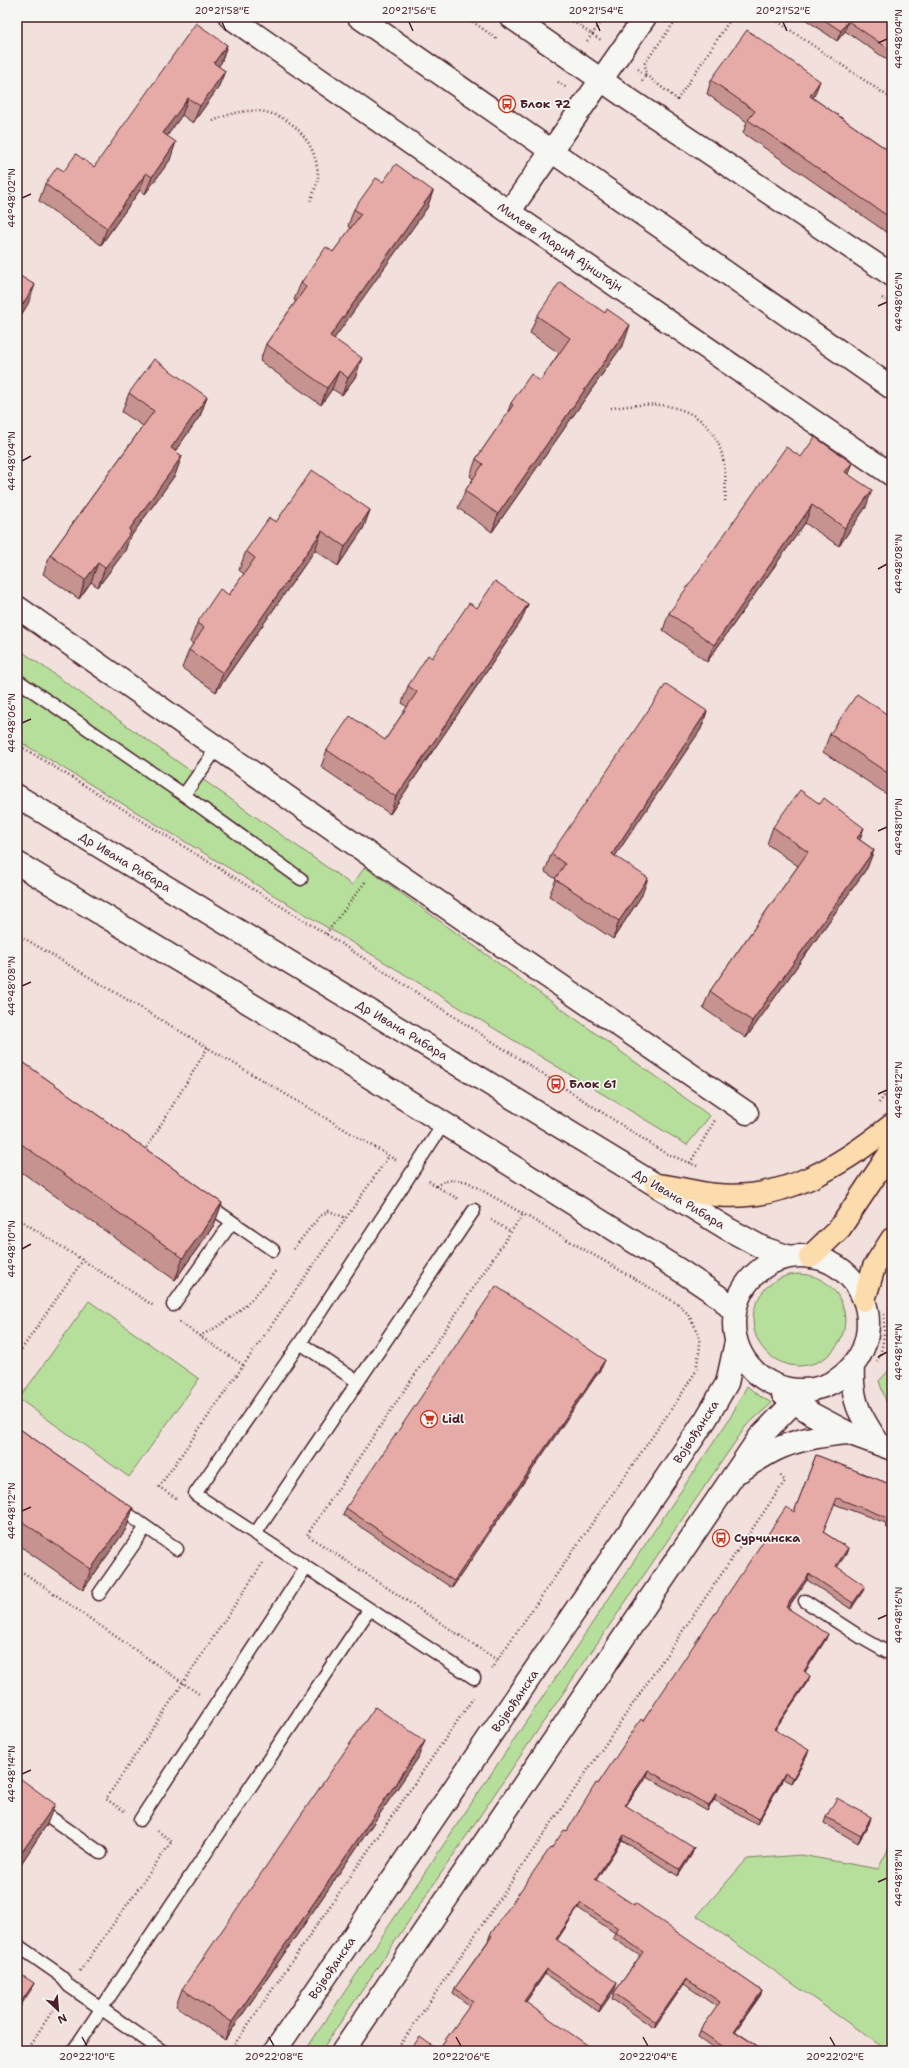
<svg xmlns="http://www.w3.org/2000/svg" width="909" height="2068" font-family="'Shantell Sans',sans-serif">
	<style>
		.green { fill: #b6df9b; stroke: #807f63 }
		.lines { fill: none; stroke-linecap: round; stroke-linejoin: round }
		.service-casing { stroke: #4a1f2b; stroke-width: 15 }
		.minor-casing { stroke: #4a1f2b; stroke-width: 25 }
		.secondary-casing { stroke: #4a1f2b; stroke-width: 25 }
		.trunk-casing { stroke: #4a1f2b; stroke-width: 25 }
		.path { stroke: #4a1f2b; stroke-width: 2.5; stroke-dasharray: 1 3; stroke-linecap: butt }
		.service { stroke: #f6f6f2; stroke-width: 12 }
		.minor { stroke: #f6f6f2; stroke-width: 22 }
		.secondary { stroke: #f6f6f2; stroke-width: 22 }
		.trunk { stroke: #fcdcac; stroke-width: 22 }
		.wall { fill: #c69390; stroke: #4a1f2b }
		.shaded-wall { fill: #a17875; stroke: #4a1f2b }
		.building { fill: #e6aba7; stroke: #4a1f2b }
		.ticks { fill: none; stroke: #4a1f2b; stroke-width: 1.5 }
		.labels { text-anchor: middle; dominant-baseline: central; stroke-width: 3.5; stroke-linejoin: round; paint-order: stroke }
		.poi-label { font-size: 12px; font-weight: bold; fill: #4a1f2b; stroke: #f6f6f2; text-anchor: start }
		.street-label { font-size: 12px; fill: #4a1f2b; stroke: #f6f6f2 }
		.neatline { fill: none; stroke: #4a1f2b; stroke-width: 1.5 }
		.ticks-label { font-size: 10px; text-anchor: middle; fill: #4a1f2b }
	</style>
	<rect width="100%" height="100%" fill="#f1e0dc"/>
	<filter id="ink" filterUnits="userSpaceOnUse"><feTurbulence type="fractalNoise" baseFrequency=".025" numOctaves="2"/><feDisplacementMap in="SourceGraphic" scale="8" xChannelSelector="R" yChannelSelector="G"/><feConvolveMatrix kernelMatrix="1 2 1 2 8 2 1 2 1" color-interpolation-filters="sRGB"/></filter>
	<g filter="url(#ink)">
		<path class="green" d="M17,648L352,885L365,867L710,1116L687,1145L17,740Z
			M753 1320a46 46 0 1 1 92 0a46 46 0 1 1-92 0Z
			M89,1301L199,1379L129,1477L19,1399Z
			M892,1367V1419L879,1381Z
			M747,1386L759,1396L772,1403L746,1426L544,1721L321,2051H305L730,1418Z
			M892,1842V2051H885V2049L697,1916L747,1859L801,1855L878,1869Z"/>
		<g class="lines">
			<g class="service-casing">
				<path id="service" d="M17,680L184,795
					M217,748L184,795L301,879
					M444,1123L300,1343L195,1494L474,1678
					M205,1203L273,1250
					M173,1305L232,1222
					M300,1343L358,1382
					M118,1507L177,1549
					M255,1534L474,1210
					M99,1594L146,1527
					M805,1601L862,1638L892,1655
					M17,1794L101,1853
					M140,1820L306,1567
					M17,1945L60,1975L69,1986L162,2051
					M73,2051L369,1610"/>
			</g>
			<g class="minor-casing">
				<path id="minor" d="M230,17L509,212L892,475
					M359,17L892,388
					M511,17L630,100L892,275
					M509,212L645,17
					M17,607L380,862L747,1113"/>
			</g>
			<g class="secondary-casing">
				<path id="secondary" d="M17,796L728,1229L763,1248L790,1257
					M17,863L307,1038L681,1271L721,1298L735,1313
					M734 1323a67 67 0 1 1 134 0a67 67 0 1 1-134 0Z
					M853,1365C851,1401 859,1414 879,1444
					M783,1394L812,1414L848,1433L892,1449
					M740,1471C751,1464 763,1456 775,1450C797,1439 824,1435 848,1433
					M275,2051L706,1419L727,1383L736,1342
					M343,2051L759,1438L794,1402L813,1389"/>
			</g>
			<g class="trunk-casing">
				<path id="trunk" d="M656,1185C676,1187 696,1193 716,1195C784,1202 842,1165 892,1125
					M810,1257L840,1228L892,1150
					M864,1300L874,1267L892,1239"/>
			</g>
			<path class="path" d="M466,17L497,39
				M566,17L601,40
				M771,17L892,99
				M587,41L605,17
				M638,69L646,75L642,81
				M558,82L567,88
				M677,100L732,17
				M678,100L646,75L645,63L678,17
				M213,121C224,116 235,112 248,111C286,108 317,139 318,176C318,184 312,195 310,203
				M882,298L892,305
				M611,408C630,406 653,402 672,407C721,419 728,459 725,503
				M17,744L326,934L665,1153L697,1166
				M17,934L396,1160
				M326,934L366,881
				M879,1103L892,1086
				M145,1151L208,1047
				M690,1163L715,1120
				M429,1181L436,1186C447,1179 455,1179 468,1182L678,1304L688,1314L698,1332L700,1346L696,1371L677,1401L491,1669
				M436,1186L458,1199
				M17,1218L154,1306
				M491,1220L511,1232
				M293,1249L320,1216L329,1211L344,1217
				M179,1322L243,1365
				M199,1336C232,1322 256,1297 277,1269
				M17,1356L83,1260
				M877,1362C884,1347 885,1330 884,1314
				M176,1498L159,1487L389,1156
				M17,1568L199,1694
				M497,1660L307,1535L523,1214
				M124,1811L106,1799L264,1561
				M80,1971L172,1841L156,1830
				M26,2051L59,2001
				M230,2051L474,1697
				M396,2051L785,1481L780,1475"/>
			<use href="#service" class="service"/>
			<use href="#minor" class="minor"/>
			<use href="#secondary" class="secondary"/>
			<use href="#trunk" class="trunk"/>
		</g>
		<path class="wall" d="M586,17H597L594,22Z
			M802,17H892V63L845,31L837,41Z
			M227,45L221,63L218,66L225,71L218,88L193,123L182,115L167,136L170,160L145,194L140,190L101,245L39,201L45,184L64,171L94,167Z
			M711,80L815,94L813,98L892,153V236L743,133L747,122L707,94Z
			M383,182L433,191L427,208L334,338L356,376L342,395L332,389L321,405L260,361L266,344L296,301L294,300L301,283L333,252L351,228L348,226L354,209Z
			M537,316L624,343L492,532L458,508L465,491L473,479L470,476L476,459L507,414L511,403L540,381L559,353L530,333Z
			M129,393L207,397L200,416L175,451L182,456L175,475L129,539L125,551L98,587L91,582L79,599L43,574L50,555L143,426L122,412Z
			M801,457L848,474L866,507L839,546L805,523L707,662L663,630L669,613Z
			M370,510L363,529L338,566L315,550L216,692L182,668L189,650L193,644L190,642L197,623L229,595L244,574L239,570L246,551L276,522Z
			M528,604L521,621L390,814L321,767L327,750L385,740L407,707L402,703L408,686L432,658L477,608Z
			M707,711L701,729L615,856L642,895L613,939L549,896L556,879L545,872L551,854Z
			M892,716V790L888,795L823,752L830,734L891,717Z
			M773,827L860,840L874,850L867,868L746,1038L703,1008L710,991L798,866L767,844Z
			M17,1058L222,1203L214,1225L175,1280L17,1169Z
			M602,1367L452,1588L343,1515L346,1508Z
			M17,1427L133,1508L126,1529L83,1590L17,1544Z
			M816,1455L892,1485V1530L885,1527L886,1523L834,1504L823,1532L848,1548L846,1554L837,1567L863,1591L851,1609L807,1580L788,1608L826,1639L805,1672L808,1681L775,1729L807,1756L791,1783L783,1779L757,1824L714,1800L707,1811L646,1776L626,1806L692,1854L678,1876L622,1840L596,1880L762,1991L760,1996L735,2031L765,2051H718L698,2037L700,2031L717,2007L684,1984L654,2028L612,1999L614,1993L640,1956L613,1938L615,1933L578,1908L557,1940L615,1989L599,2012L545,1974L526,2002L438,2050L470,2006L453,1993L455,1988L488,1941L490,1935L551,1849L567,1831L598,1784L643,1721L794,1512Z
			M418,1758L225,2040L176,2006L182,1989Z
			M17,1776L47,1824L17,1870Z
			M826,1817H871L869,1824L858,1843L824,1823Z"/>
		<path class="shaded-wall" d="M848,21L845,31L837,41L841,31Z
			M227,45L221,63L208,80L214,63Z
			M225,71L218,88L193,123L200,106Z
			M820,81L815,94L805,109L810,96Z
			M188,98L182,115L157,150L163,133Z
			M176,142L170,160L145,194L152,177Z
			M146,173L140,190L101,245L107,228Z
			M433,191L427,208L324,353L330,336Z
			M35,285L28,304L17,322V313Z
			M630,325L624,343L492,532L498,514Z
			M362,358L356,376L342,395L348,378Z
			M339,371L332,389L321,405L327,388Z
			M207,397L200,416L164,467L171,448Z
			M182,456L175,475L129,539L125,551L98,587L105,568L129,530Z
			M852,463L846,480L845,472Z
			M872,490L866,507L839,546L845,528Z
			M812,505L805,523L707,662L714,645Z
			M370,510L363,529L338,566L345,547Z
			M322,531L315,550L216,692L223,673Z
			M98,563L91,582L79,599L85,580Z
			M528,604L521,621L390,814L396,797Z
			M707,711L701,729L605,871L612,854Z
			M892,785V790L888,795Z
			M864,828L858,845L857,838Z
			M874,850L867,868L746,1038L752,1021Z
			M648,878L642,895L613,939L619,921Z
			M222,1203L214,1225L175,1280L183,1258Z
			M605,1360L602,1367L452,1588L454,1581Z
			M133,1508L126,1529L83,1590L91,1569Z
			M848,1548L846,1554L834,1572L836,1566Z
			M809,1574L807,1580L784,1613L786,1607Z
			M865,1586L863,1591L851,1609L853,1603Z
			M828,1634L826,1639L802,1677L804,1671Z
			M810,1676L808,1681L772,1734L774,1729Z
			M425,1741L418,1758L225,2040L232,2022Z
			M809,1750L807,1756L791,1783L793,1778Z
			M648,1770L646,1776L623,1810L625,1805Z
			M785,1773L783,1779L757,1824L759,1819Z
			M716,1794L714,1800L707,1811L709,1806Z
			M55,1804L47,1824L17,1870V1865L20,1855Z
			M871,1817L869,1824L858,1843L861,1836Z
			M624,1835L622,1840L593,1885L595,1879Z
			M694,1848L692,1854L678,1876L680,1870Z
			M581,1903L578,1908L554,1945L556,1939Z
			M547,1969L545,1974L522,2007L524,2001Z
			M686,1979L684,1984L654,2028L656,2022Z
			M34,1983L31,1990L17,2011V2008Z
			M617,1983L615,1989L599,2012L601,2006Z
			M762,1991L760,1996L732,2036L734,2031Z"/>
		<path class="building" d="M820,17H892V51L848,21L841,31Z
			M196,23L227,45L214,63L225,71L200,106L188,98L163,133L176,142L152,177L146,173L107,228L45,184L57,167L64,171L76,154L94,167Z
			M747,30L820,81L810,96L892,153V219L748,120L755,111L711,80Z
			M396,164L433,191L330,336L362,358L348,378L339,371L327,388L266,344L306,287L301,283L326,247L333,252L361,214L354,209L376,178L383,182Z
			M17,274L35,285L17,313Z
			M560,282L605,313L607,309L630,325L498,514L465,491L483,464L476,459L513,405L511,403L531,374L540,381L570,338L537,316Z
			M154,359L207,397L171,448L182,456L129,530L131,532L105,568L98,563L85,580L50,555L154,411L129,393Z
			M815,437L852,463L845,472L872,490L845,528L812,505L714,645L669,613L786,447L801,457Z
			M312,470L370,510L345,547L322,531L223,673L189,650L204,628L197,623L220,589L229,595L255,558L246,551L269,518L276,522Z
			M495,581L528,604L396,797L327,750L350,716L385,740L417,692L408,686L428,655L432,658L469,603L477,608Z
			M666,684L707,711L612,854L648,878L619,921L555,879L565,864L551,854Z
			M857,694L891,717L892,716V776L830,734Z
			M800,790L820,804L824,798L864,828L857,838L874,850L752,1021L710,991L808,852L773,827Z
			M17,1058L222,1203L183,1258L17,1141Z
			M496,1286L605,1360L454,1581L346,1508Z
			M17,1427L133,1508L91,1569L17,1518Z
			M816,1455L892,1485V1523L887,1521L888,1518L837,1498L823,1532L848,1548L836,1566L865,1586L853,1603L809,1574L786,1607L828,1634L804,1671L810,1676L774,1729L809,1750L793,1778L785,1773L759,1819L716,1794L709,1806L648,1770L625,1805L694,1848L680,1870L624,1835L595,1879L634,1905L635,1903L762,1991L734,2031L765,2051H723L725,2048L700,2031L720,2002L686,1979L656,2022L614,1993L643,1952L615,1932L618,1928L581,1903L556,1939L617,1983L601,2006L547,1969L524,2001L596,2051H409L420,2037L438,2050L473,2001L455,1988L492,1936L490,1935L550,1848L551,1849L564,1830L567,1831L596,1783L598,1784L641,1719L643,1721L786,1507L794,1512Z
			M375,1707L425,1741L232,2022L182,1989Z
			M17,1776L55,1804L20,1855L17,1853Z
			M837,1798L871,1817L861,1836L826,1817Z
			M17,1972L34,1983L17,2008Z"/>
	</g>
	<path class="ticks" d="M222,22L226,31M409,22L413,31M596,22L600,31M783,22L787,31M878,43L887,39M22,198L31,194M878,306L887,302M22,461L31,456M878,569L887,564M22,723L31,719M878,831L887,827M22,986L31,982M878,1094L887,1090M22,1249L31,1244M878,1357L887,1352M22,1511L31,1507M878,1619L887,1615M22,1774L31,1770M878,1882L887,1878M82,2037L87,2046M269,2037L274,2046M456,2037L461,2046M643,2037L648,2046M830,2037L835,2046"/>
	<defs>
		<g id="bus-ring" transform="scale(0.9)"><circle r="9.5" fill="#f6f6f2" stroke="#c8321e" stroke-width="1.5"/><path d="M-5-6H5V4H4V6H2V4H-2V6H-4V4H-5ZM-3.5-4V0h7V-4ZM-3.5 1.2v1.5H-2V1.2ZM2 1.2v1.5H3.5V1.2Z" fill="#c8321e"/></g>
		<g id="supermarket-ring" transform="scale(0.9)"><circle r="9.5" fill="#f6f6f2" stroke="#c8321e" stroke-width="1.5"/><path d="M-6-5.5h2.5l.6 2H6L4.5 2H-2.5L-4.4-4H-6ZM-1.5 3.2a1.3 1.3 0 1 0 .1 0ZM3 3.2a1.3 1.3 0 1 0 .1 0Z" fill="#c8321e"/></g>
	</defs>
	<g fill-rule="evenodd">
		<use href="#bus-ring" x="507" y="104"/>
		<use href="#bus-ring" x="556" y="1084"/>
		<use href="#supermarket-ring" x="429" y="1419"/>
		<use href="#bus-ring" x="721" y="1538"/>
	</g>
	<g class="labels">
		<g class="poi-label">
			<text x="520" y="104">Блок 72</text>
			<text x="569" y="1084">Блок 61</text>
			<text x="442" y="1419">Lidl</text>
			<text x="734" y="1538">Сурчинска</text>
		</g>
		<g class="street-label">
			<text transform="translate(560 247) rotate(34)">Милеве Марић Ајнштајн</text>
			<text transform="translate(125 862) rotate(31)">Др Ивана Рибара</text>
			<text transform="translate(402 1030) rotate(31)">Др Ивана Рибара</text>
			<text transform="translate(679 1199) rotate(31)">Др Ивана Рибара</text>
			<text transform="translate(696 1432) rotate(-57)">Војвођанска</text>
			<text transform="translate(515 1701) rotate(-56)">Војвођанска</text>
			<text transform="translate(332 1968) rotate(-56)">Војвођанска</text>
		</g>
	</g>
	<rect width="909" height="2068" fill="none" stroke="#f6f6f2" stroke-width="44"/>
	<g transform="translate(58 2010) rotate(154)" stroke="#f6f6f2" stroke-width="3" paint-order="stroke">
	<path d="M0-3L7 15L0 10L-7 15Z" fill="#4a1f2b"/>
	<text y="-6" font-size="11" font-weight="bold" text-anchor="middle" fill="#4a1f2b">N</text>
	</g>
	<rect x="22" y="22" width="865" height="2024" class="neatline"/>
	<g class="ticks-label">
		<text x="222" y="14">20°21'58"E</text>
		<text x="409" y="14">20°21'56"E</text>
		<text x="596" y="14">20°21'54"E</text>
		<text x="783" y="14">20°21'52"E</text>
		<text transform="translate(898 39) rotate(-90)" y="4">44°48'04"N</text>
		<text transform="translate(11 198) rotate(-90)" y="4">44°48'02"N</text>
		<text transform="translate(898 302) rotate(-90)" y="4">44°48'06"N</text>
		<text transform="translate(11 461) rotate(-90)" y="4">44°48'04"N</text>
		<text transform="translate(898 564) rotate(-90)" y="4">44°48'08"N</text>
		<text transform="translate(11 723) rotate(-90)" y="4">44°48'06"N</text>
		<text transform="translate(898 827) rotate(-90)" y="4">44°48'10"N</text>
		<text transform="translate(11 986) rotate(-90)" y="4">44°48'08"N</text>
		<text transform="translate(898 1090) rotate(-90)" y="4">44°48'12"N</text>
		<text transform="translate(11 1249) rotate(-90)" y="4">44°48'10"N</text>
		<text transform="translate(898 1352) rotate(-90)" y="4">44°48'14"N</text>
		<text transform="translate(11 1511) rotate(-90)" y="4">44°48'12"N</text>
		<text transform="translate(898 1615) rotate(-90)" y="4">44°48'16"N</text>
		<text transform="translate(11 1774) rotate(-90)" y="4">44°48'14"N</text>
		<text transform="translate(898 1878) rotate(-90)" y="4">44°48'18"N</text>
		<text x="87" y="2060">20°22'10"E</text>
		<text x="274" y="2060">20°22'08"E</text>
		<text x="461" y="2060">20°22'06"E</text>
		<text x="648" y="2060">20°22'04"E</text>
		<text x="835" y="2060">20°22'02"E</text>
	</g>
</svg>
